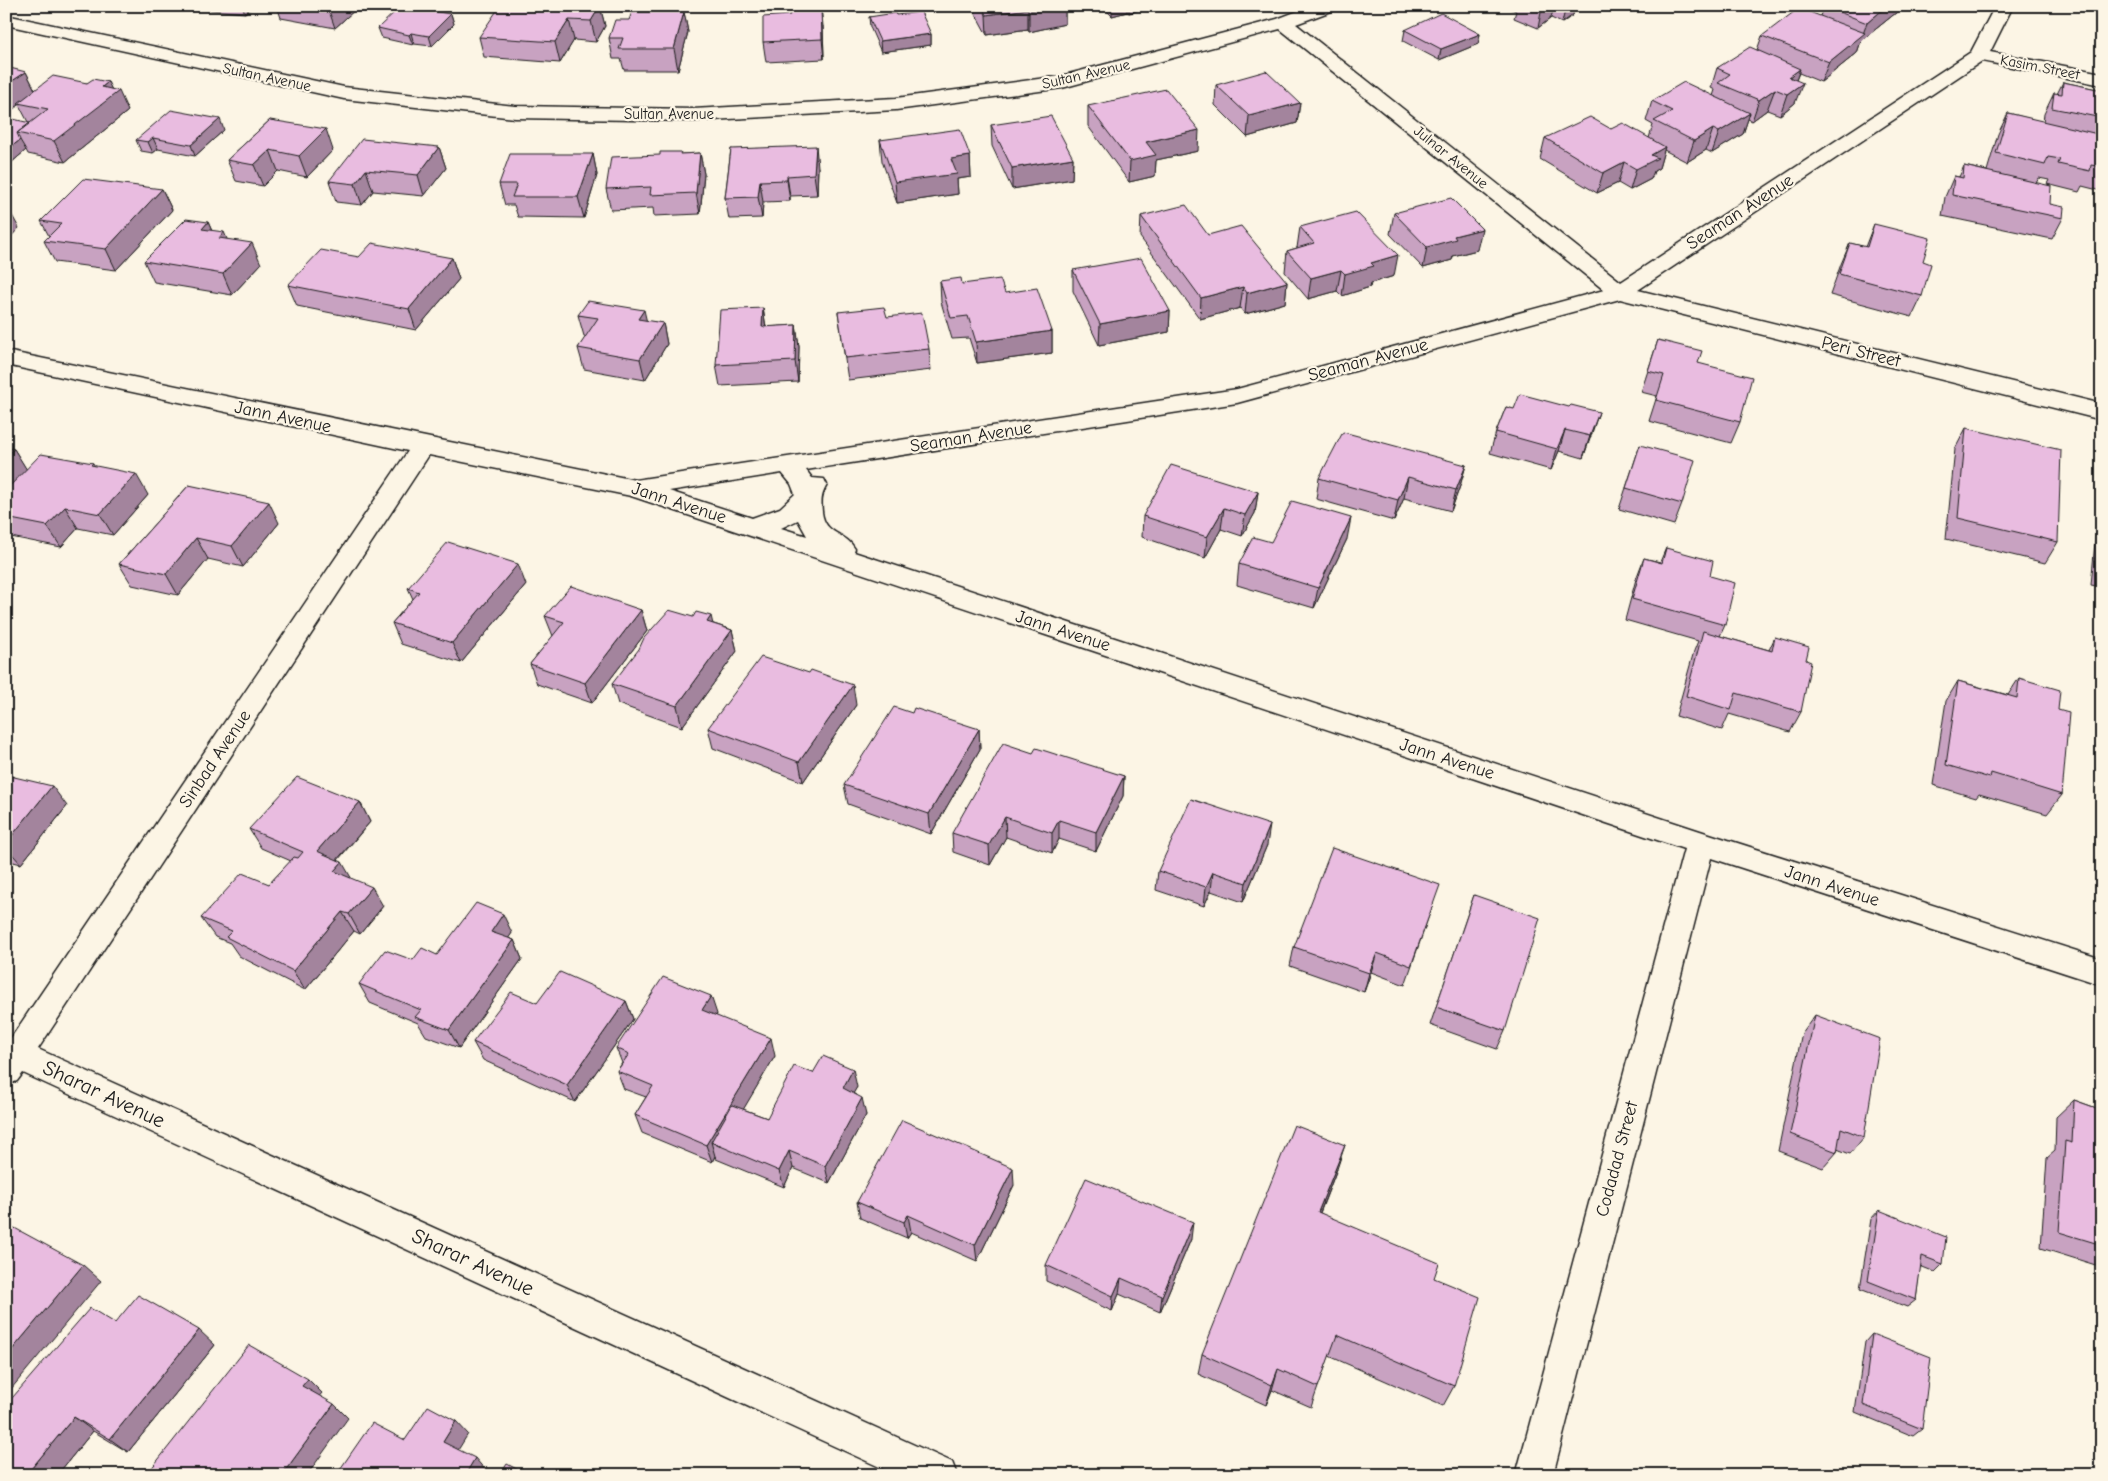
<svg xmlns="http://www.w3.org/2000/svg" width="2108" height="1481" font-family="'Comic Neue',sans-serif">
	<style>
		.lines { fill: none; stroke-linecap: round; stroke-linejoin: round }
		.street-casing { stroke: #1c1c1c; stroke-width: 3 }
		.street { fill: #fcf5e5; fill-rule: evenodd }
		.wall { fill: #c8a2c1; stroke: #1c1c1c }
		.shaded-wall { fill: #a3849d; stroke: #1c1c1c }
		.building { fill: #e9bce0; stroke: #1c1c1c }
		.labels { text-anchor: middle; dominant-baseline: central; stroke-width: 4.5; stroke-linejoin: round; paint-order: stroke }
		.far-street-label { font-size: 15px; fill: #1c1c1c; stroke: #fcf5e5 }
		.street-label { font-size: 18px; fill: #1c1c1c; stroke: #fcf5e5 }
		.near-street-label { font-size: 21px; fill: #1c1c1c; stroke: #fcf5e5 }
	</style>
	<rect width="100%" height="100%" fill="#fcf5e5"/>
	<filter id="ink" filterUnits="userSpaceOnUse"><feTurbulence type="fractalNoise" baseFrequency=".02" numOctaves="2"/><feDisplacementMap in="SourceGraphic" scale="10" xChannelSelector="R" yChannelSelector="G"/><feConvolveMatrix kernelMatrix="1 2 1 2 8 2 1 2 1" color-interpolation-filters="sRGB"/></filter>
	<g filter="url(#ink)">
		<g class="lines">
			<g class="street-casing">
				<path id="street" d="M1311,6H1337L1334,10L1296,24L1621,282L1971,52L1995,6H2013L1990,52L2102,73V85L1982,61L1638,290L2102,404V420L1620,299L1237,403L806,470L812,478L824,479L827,485C821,495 821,500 822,512C825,536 845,531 855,549L854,552L1700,831L2102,959V985L1711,858L1553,1475H1516L1684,849L631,496L429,455L38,1049L952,1462L957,1475H897L23,1073L17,1081L6,1085V1036L11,1038L408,451L6,365V351L635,480L1237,389L1604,290L1280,29L1062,88L896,110L693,121L515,118L344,99L6,25V15L344,87L515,106L693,109L896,98L1061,76L1277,19ZM782,473L791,484L795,494L780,508L752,518L669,491ZM798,520L807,536L781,528Z"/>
			</g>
			<use href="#street" class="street"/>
		</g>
		<path class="wall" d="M205,6H253L245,13L210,10L209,7Z
			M277,6H358V7L335,28L281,18Z
			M428,6L429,11L451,14L454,24L432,46L414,44L413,45L382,38L378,28Z
			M600,6L605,26L596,42L574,40L560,63L484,57L479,37Z
			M974,6H1065V24L1029,32L1028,29L987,35L974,11Z
			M1102,6H1152L1129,13L1127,12L1112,16Z
			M1504,6H1576L1574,8L1573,15L1562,23L1551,18L1538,28L1514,18L1516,11Z
			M1824,6H1899L1897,12L1861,41L1857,53L1821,82L1799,73L1796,80L1795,103L1780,115L1767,110L1752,121L1748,119L1743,134L1712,153L1706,150L1687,162L1664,150L1659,168L1654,171L1651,179L1630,190L1618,183L1597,193L1540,159L1545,138L1611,129L1649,138L1653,125L1646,121L1652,101L1713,96L1715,90L1711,88L1717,68L1757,50L1762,36L1820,16Z
			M684,12L688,32L678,70H624L621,59H613L609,38L629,20Z
			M896,15L931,34V45L881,52L870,27L869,17Z
			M823,26L824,59L766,62L763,42Z
			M1405,30L1480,34L1478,44L1439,60L1403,41Z
			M26,72L35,90L87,83L108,82L111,89L128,111L65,162L28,154L26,150L11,163L6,162V125L28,122L19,105L6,114Z
			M2063,82L2102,90V191L2082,186L2079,192L2047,184L2049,180L2039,178L2036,183L2050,204L2063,218L2052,239L1942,216L1945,197L1954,176L1959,177L1964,166L1987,171L1998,134L2008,113L2043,122L2044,114L2054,93L2057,94Z
			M1216,85L1300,103L1297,123L1247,137L1215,105Z
			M1088,106L1198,151L1156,160L1155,176L1129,182L1088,126Z
			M270,120L333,150L307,177L278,171L263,186L236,181L227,160Z
			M991,125L1073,158L1072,179L1012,189L992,146Z
			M224,130L195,156L158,149L153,153L141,151L136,140Z
			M880,140L970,156L971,177L957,179L958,194L897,203L882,161Z
			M439,147L446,168L424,196L373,191L362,205L336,202L329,181Z
			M731,149L818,167L817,195L790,196V201L763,202L762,218L729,219L725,198Z
			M700,153L704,174L700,214L654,216L653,208L611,210L606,189L682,154Z
			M593,154L597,175L584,218L518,217L514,205H505L499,184Z
			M162,189L172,210L116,270L55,262L44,241L49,236L41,221Z
			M1394,213L1477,250L1453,256L1452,260L1423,268L1390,234Z
			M1141,216L1208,235L1287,282L1285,303L1245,314L1240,308L1200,319L1140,237Z
			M208,222L212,231L261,264L232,295L154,282L144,261Z
			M1874,224L1922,296L1912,317L1830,295L1841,264L1850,243L1865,247Z
			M1300,227L1394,276L1371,283L1370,287L1342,296L1337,291L1308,299L1285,272L1287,251L1297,248Z
			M452,258L459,279L416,330L297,306L288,285Z
			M1073,270L1170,311L1169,332L1099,345L1073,291Z
			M940,281L962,284L1005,293L1052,331V353L977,363L969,338L952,339L941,302Z
			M763,308L766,327L796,325L799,347L798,382L720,386L716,365Z
			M838,312L887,317L929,349L931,370L848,380Z
			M578,315L647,321L663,323L667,344L645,380L584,369L578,348L586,337L584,336Z
			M1658,340L1698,363L1740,422L1731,443L1649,421L1657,396L1641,392Z
			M1506,407L1592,433L1583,458L1559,451L1551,470L1490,453L1496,432Z
			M1966,428L2058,542L2045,563L1946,539L1955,449Z
			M1640,445L1682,504L1674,525L1619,509Z
			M6,447L14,449L26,469L93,463L95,466L148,495L113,535L78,528L61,547L6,536Z
			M1466,465L1460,486L1451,511L1404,498L1394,521L1316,499L1319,478Z
			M2102,476V587L2091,585L2101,478Z
			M189,485L279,523L243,567L208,559L178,595L132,585L119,564Z
			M1258,492L1255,513L1242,536L1221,529L1205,558L1142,537L1143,516Z
			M1347,539L1314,608L1237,585L1239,564Z
			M1666,548L1710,576L1725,625L1720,636L1769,650L1775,637L1806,660L1801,712L1790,732L1729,714L1722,730L1676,716L1694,651L1698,641L1625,620L1636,579L1644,558L1660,562Z
			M526,585L461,663L401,644L392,623L413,599L408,588Z
			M641,610L647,631L592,703L537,684L530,664L553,636L545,616Z
			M693,617L732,630L737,651L682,727L618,704L612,684Z
			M2019,678L2058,710L2062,795L2047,814L1979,794L1976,798L1933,785L1946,701L1958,681L2008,695Z
			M856,705L803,782L713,748L708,728Z
			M912,713L979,729L980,749L931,834L848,804L844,785Z
			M1033,753L1124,776L1123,796L1096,851L1059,839L1052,853L1006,837L990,865L953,852L952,833Z
			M6,768L13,776L67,806L21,864L6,860Z
			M360,802L370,822L338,860L351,878L383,906L360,934L354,931L305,990L239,956L230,943L215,937L201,918L269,884L291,861L261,848L249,829Z
			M1267,845L1243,902L1211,891L1204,906L1156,890L1158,871Z
			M1474,895L1505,1031L1497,1049L1430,1025Z
			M1433,904L1405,985L1371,972L1364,992L1290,966L1294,947Z
			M512,933L508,938L514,940L522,959L459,1048L426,1036L418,1023L370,1003L359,984L413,960L437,955Z
			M626,1001L633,1019L575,1102L483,1060L473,1042L537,1003Z
			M717,1014L716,1016L775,1056L743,1109L767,1118L813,1073L857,1087L853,1093L866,1115L829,1183L793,1168L784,1187L716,1159L715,1156L712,1162L642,1133L635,1115L646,1097L624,1089L617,1071L622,1063L616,1048Z
			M1815,1015L1864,1137L1850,1154L1837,1149V1152L1823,1168L1778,1151L1802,1033Z
			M2074,1100L2102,1110V1267L2041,1248L2047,1158L2055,1151L2056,1117Z
			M1337,1169L1320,1213L1434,1278L1454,1386L1443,1406L1329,1356L1311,1407L1272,1390L1266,1405L1198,1374L1202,1354Z
			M1014,1185L977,1261L911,1232L907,1238L860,1218L857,1202Z
			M1879,1210L1943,1264L1935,1272L1920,1266L1916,1300L1907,1307L1860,1289L1871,1219Z
			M1191,1239L1160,1312L1119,1294L1112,1311L1046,1281V1265Z
			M115,1323L215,1345L128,1452L93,1431L57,1475H9Z
			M1872,1334L1922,1429L1913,1436L1855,1412L1865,1342Z"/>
		<path class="shaded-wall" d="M242,6H253L245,13Z
			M330,6H358V7L335,28L328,8Z
			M600,6L605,26L596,42L591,21Z
			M821,6L823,26L824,59L822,39Z
			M1052,6H1065V24L1029,32V11Z
			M1112,6H1127V12L1112,16Z
			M1129,6H1152L1129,13Z
			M1544,6H1554L1551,18L1538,28L1542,7Z
			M1566,6H1576L1574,8L1573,15L1562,23Z
			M1887,6H1899L1897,12L1861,41L1857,53L1821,82L1829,62L1863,34L1867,23Z
			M1028,9V29L987,35L986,15Z
			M684,12L688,32L678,70L674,49Z
			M451,14L454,24L432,46L429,36Z
			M569,20L574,40L560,63L555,42Z
			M411,33L414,44L413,45L409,35Z
			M931,34V45L881,52L880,41Z
			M1480,34L1478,44L1439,60L1441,49Z
			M1800,69L1793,89L1789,77Z
			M26,72L36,92L18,103L19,105L6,114V85Z
			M108,82L114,94L119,91L128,111L65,162L54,141L102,87Z
			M1803,83L1795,103L1780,115L1787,94Z
			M1775,89L1767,110L1752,121L1759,100Z
			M1300,103L1297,123L1247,137L1249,116Z
			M1750,113L1743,134L1712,153L1719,132Z
			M220,119L224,130L195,156L191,145Z
			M326,129L333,150L307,177L299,156Z
			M1713,129L1706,150L1687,162L1694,141Z
			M1199,130L1198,151L1156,160L1155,176L1129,182L1130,161L1146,142Z
			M153,138L158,149L153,153L148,142Z
			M20,140L26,150L11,163L6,155V151Z
			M816,146L818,167L817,195L814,174Z
			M439,147L446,168L424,196L418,175Z
			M1665,147L1659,168L1654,171L1651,179L1630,190L1636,169L1651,155Z
			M270,150L278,171L263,186L254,165Z
			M700,153L704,174L700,214L696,193Z
			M593,154L597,175L584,218L578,197Z
			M970,156L971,177L957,179L958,194L897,203L895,182L951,159Z
			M1073,158L1072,179L1012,189V168Z
			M1624,162L1618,183L1597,193L1603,173Z
			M366,170L373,191L362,205L355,184Z
			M787,176L790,196V201L787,180Z
			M760,181L763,202L762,218L758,197Z
			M162,189L172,210L116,270L106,249Z
			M8,208L19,228L6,242V209Z
			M208,222L217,243L202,229Z
			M1482,229L1477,250L1453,256L1452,260L1423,268L1427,247L1454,236Z
			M224,232L233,253L219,238Z
			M252,243L261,264L232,295L223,274Z
			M1398,255L1394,276L1371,283L1370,287L1342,296L1345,274L1371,263Z
			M452,258L459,279L416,330L409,309Z
			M1341,270L1337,291L1308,299L1311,278Z
			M1287,282L1285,303L1245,314L1247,293Z
			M1243,287L1240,308L1200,319L1201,298Z
			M763,308L766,329L762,327Z
			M644,310L649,331L638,319Z
			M1170,311L1169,332L1099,345L1100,324Z
			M663,323L667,344L645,380L640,359Z
			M796,325L799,347L798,382L795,361Z
			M1052,331V353L977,363L976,342Z
			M1599,412L1592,433L1583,458L1590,436Z
			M1565,430L1559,451L1551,470L1557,449Z
			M14,449L27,470L6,492V457Z
			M1466,465L1460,486L1451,511L1456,490Z
			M136,474L148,495L113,535L100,514Z
			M1408,477L1404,498L1394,521L1398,500Z
			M1258,492L1255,513L1242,536L1245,515Z
			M269,502L279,523L243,567L232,546Z
			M65,507L78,528L61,547L47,526Z
			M1224,508L1221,529L1205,558L1207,537Z
			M1351,518L1347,539L1314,608L1318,588Z
			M196,538L208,559L178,595L166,574Z
			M518,564L526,585L461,663L452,643Z
			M641,610L647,631L592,703L585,683Z
			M711,616L716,637L707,622Z
			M732,630L737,651L682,727L677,706Z
			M853,685L856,705L803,782L799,762Z
			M979,729L980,749L931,834L929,814Z
			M6,768L17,782L6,789Z
			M1124,776L1123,796L1096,851V832Z
			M52,786L67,806L21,864L6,847V843Z
			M360,802L370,822L328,870L317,851Z
			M1005,817L1006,837L990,865L989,845Z
			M1059,820V839L1052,853V833Z
			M1270,825L1267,845L1243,902L1246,883Z
			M342,862L353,881L334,871Z
			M1213,872L1211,891L1204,906L1206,887Z
			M372,887L383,906L360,934L349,914Z
			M342,912L354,931L305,990L293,971Z
			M503,914L512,933L500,951L491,932Z
			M514,940L522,959L459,1048L449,1030Z
			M1377,953L1371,972L1364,992L1369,973Z
			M711,996L717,1014L708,1028L702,1010Z
			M626,1001L633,1019L575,1102L567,1085Z
			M771,1038L775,1056L721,1147L711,1142L715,1156L712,1162L706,1145Z
			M853,1069L857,1087L846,1106L843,1088Z
			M862,1098L866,1115L829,1183L825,1166Z
			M1345,1145L1337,1169L1311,1235L1318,1212Z
			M789,1151L793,1168L784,1187L779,1171Z
			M1013,1168L1014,1185L977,1261L975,1245Z
			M908,1215L911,1232L907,1238L904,1222Z
			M1193,1222L1191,1239L1160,1312L1162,1296Z
			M83,1265L101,1281L6,1395V1357Z
			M1121,1278L1119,1294L1112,1311L1113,1296Z
			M199,1330L215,1345L128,1452L110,1439Z
			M1278,1369L1272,1390L1266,1405L1272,1385Z
			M308,1379L322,1393L316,1400L302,1386Z
			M334,1404L348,1418L307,1475H282Z
			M74,1417L93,1431L57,1475H26Z
			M456,1421L468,1434L455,1455L443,1442Z
			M475,1458L486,1471L484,1475H465Z
			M210,1469L217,1475H206Z"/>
		<path class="building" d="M401,6H428L425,10L451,14L429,36L411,33L409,35L378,28Z
			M500,6H600L591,21L569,20L555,42L479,37Z
			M806,6H821L822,39L763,42V17L790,15V7Z
			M982,6H1052L1029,11L1028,9L986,15Z
			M1824,6H1887L1867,23Z
			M1799,8L1865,33L1829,62L1762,36Z
			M632,12H684L674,49H619L623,38H609L615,20H629Z
			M921,12L931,34L880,41L869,17L895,13L896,15Z
			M1441,13L1480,34L1441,49L1405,30Z
			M1750,47L1800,69L1789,77L1803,83L1787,94L1775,89L1759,100L1718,83L1730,74L1717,68Z
			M6,67L26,72L6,85Z
			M1266,71L1300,103L1249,116L1216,85Z
			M53,76L87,83L93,79L108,82L102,87L119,91L54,141L17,133L48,109L18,103Z
			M1684,82L1750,113L1719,132L1713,129L1694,141L1654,121L1672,111L1652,101Z
			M2063,82L2102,90V118L2052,108L2054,93L2062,94Z
			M1166,89L1199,130L1146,142L1156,155L1130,161L1088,106Z
			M171,110L220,119L191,145L153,138L148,142L136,140Z
			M2008,113L2102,135V167L2091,165L2090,171L2058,164L2060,159L2048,157L2045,165L1996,153Z
			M1051,116L1073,158L1012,168L991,125Z
			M1590,117L1611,129L1623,123L1665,147L1651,155L1658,158L1636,169L1624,162L1603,173L1545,138Z
			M13,119L30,123L17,133L20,140L6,151V125Z
			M270,120L326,129L299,156L270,150L254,165L227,160Z
			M960,129L970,156L951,159L957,174L895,182L880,140Z
			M362,139L439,147L418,175L366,170L355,184L329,181Z
			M816,146L814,174L787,176V180L760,181L758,197L725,198L731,149Z
			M660,152H681L680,154L700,153L696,193L650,195L651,187L606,189L611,157L660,155Z
			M510,154H593L578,197H512L517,184H499Z
			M1964,166L2051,186L2050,204L2064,207L2063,218L1952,195L1954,176L1963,178Z
			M83,179L162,189L106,249L44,241L61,224L41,221Z
			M1451,198L1482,229L1454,236L1456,239L1427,247L1394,213Z
			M1186,205L1208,235L1241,226L1287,282L1247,293L1243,287L1201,298L1141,216Z
			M1356,212L1398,255L1371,263L1374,266L1345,274L1341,270L1311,278L1287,251L1314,243L1300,227Z
			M186,219L208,222L202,229L224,232L219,238L252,243L223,274L144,261Z
			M1874,224L1930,238L1923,261L1931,264L1922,296L1839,274L1850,243L1867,247Z
			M372,243L452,258L409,309L288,285L321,250L359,257Z
			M1141,258L1170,311L1100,324L1073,270Z
			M961,278L962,284L1000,279L1005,293L1037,288L1052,331L976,342L968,316L951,318L940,281Z
			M588,301L644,310L638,319L663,323L640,359L578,348L598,318L578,315Z
			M884,307L887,317L922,313L929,349L845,358L838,312Z
			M763,308L762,327L796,325L795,361L716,365L720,310Z
			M1658,340L1702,351L1698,363L1752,377L1740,422L1656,400L1664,375L1648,371Z
			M1520,394L1569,407L1571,405L1599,412L1590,436L1565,430L1557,449L1496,432L1506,407L1514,409Z
			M1966,428L2061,450L2058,542L1958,518Z
			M1343,432L1466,465L1456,490L1408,477L1398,500L1319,478Z
			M1640,445L1695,460L1682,504L1626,488Z
			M6,447L14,449L6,457Z
			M41,454L93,463L91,465L136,474L100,514L65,507L47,526L6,518V490Z
			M1171,465L1258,492L1245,515L1224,508L1207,537L1143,516Z
			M189,485L269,502L232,546L196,538L166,574L119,564Z
			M1292,501L1351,518L1318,588L1239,564L1253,537L1271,542Z
			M448,542L518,564L452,643L392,623L419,592L408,588Z
			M1666,548L1713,561L1710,576L1735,583L1725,625L1632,599L1644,558L1662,563Z
			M571,586L641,610L585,683L530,664L564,622L545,616Z
			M669,610L693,617L696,612L711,616L707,622L732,630L677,706L612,684L639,649L644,638Z
			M1703,631L1772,651L1775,637L1809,647L1806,660L1811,662L1801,712L1736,693L1731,710L1686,696Z
			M761,657L809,673L811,670L853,685L799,762L708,728Z
			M2019,678L2060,690L2058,710L2069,713L2062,795L1991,773L1990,778L1946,765L1958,681L2017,698Z
			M894,707L912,713L914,708L979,729L929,814L844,785Z
			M1003,743L1033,753L1036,748L1124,776L1096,832L1059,820L1052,833L1005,817L989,845L952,833Z
			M6,775L52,786L6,843Z
			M297,777L360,802L317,851L342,862L334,871L372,887L349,914L342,912L293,971L226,937L232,931L201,918L242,873L269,884L294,857L298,858L303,852L249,829Z
			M1191,799L1270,825L1246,883L1213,872L1206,887L1158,871Z
			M1332,848L1440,885L1411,966L1377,953L1369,973L1294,947Z
			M1474,895L1540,918L1505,1031L1436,1007Z
			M476,903L503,914L491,932L514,940L449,1030L415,1017L421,1010L359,984L385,950L413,960L422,948L437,955Z
			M560,972L626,1001L567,1085L473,1042L511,992L537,1003Z
			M663,977L711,996L702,1010L771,1038L706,1145L635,1115L653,1086L617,1071L629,1054L616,1048Z
			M1815,1015L1880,1039L1864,1137L1841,1128L1837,1152L1790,1134Z
			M823,1056L853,1069L843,1088L862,1098L825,1166L789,1151L779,1171L711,1142L732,1105L767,1118L794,1066L813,1073Z
			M2074,1100L2102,1110V1245L2059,1232L2065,1141L2072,1143Z
			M902,1120L1013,1168L975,1245L908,1215L904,1222L857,1202Z
			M1294,1125L1345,1145L1318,1212L1439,1263L1434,1278L1480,1297L1454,1386L1337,1335L1318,1387L1278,1369L1272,1385L1202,1354Z
			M1086,1178L1193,1222L1162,1296L1121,1278L1113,1296L1046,1265Z
			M1879,1210L1946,1237L1943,1264L1922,1256L1916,1300L1868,1281Z
			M9,1225L83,1265L6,1357V1228Z
			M138,1295L199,1330L110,1439L74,1417L26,1475H9L6,1473V1405L90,1308L115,1323Z
			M1872,1334L1931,1357L1922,1429L1863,1405Z
			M249,1345L308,1379L302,1386L334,1404L282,1475H219L210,1469L206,1475H149L147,1474Z
			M428,1406L456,1421L443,1442L475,1458L465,1475H336L372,1423L405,1440Z
			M507,1464L528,1475H500Z"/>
	</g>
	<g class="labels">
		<g class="far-street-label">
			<text transform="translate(2040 67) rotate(11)">Kasim Street</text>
			<text transform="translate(1086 74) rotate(-13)">Sultan Avenue</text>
			<text transform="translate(267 77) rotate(12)">Sultan Avenue</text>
			<text x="669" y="114">Sultan Avenue</text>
			<text transform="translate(1451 157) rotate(39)">Julnar Avenue</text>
		</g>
		<g class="street-label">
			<text transform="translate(1740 212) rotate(-33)">Seaman Avenue</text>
			<text transform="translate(1861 352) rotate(14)">Peri Street</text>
			<text transform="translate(1368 360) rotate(-15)">Seaman Avenue</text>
			<text transform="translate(283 417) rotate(12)">Jann Avenue</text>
			<text transform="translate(971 437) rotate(-9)">Seaman Avenue</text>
			<text transform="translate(679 503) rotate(18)">Jann Avenue</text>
			<text transform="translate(1063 631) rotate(18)">Jann Avenue</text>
			<text transform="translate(215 759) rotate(-56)">Sinbad Avenue</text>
			<text transform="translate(1447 759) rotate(18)">Jann Avenue</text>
			<text transform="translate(1832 886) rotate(18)">Jann Avenue</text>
			<text transform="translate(1617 1159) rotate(-75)">Codadad Street</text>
		</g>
		<g class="near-street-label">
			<text transform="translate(104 1094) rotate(25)">Sharar Avenue</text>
			<text transform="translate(473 1262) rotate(25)">Sharar Avenue</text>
		</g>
	</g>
	<rect width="2108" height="1481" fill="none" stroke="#fcf5e5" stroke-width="25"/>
	<rect x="12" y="12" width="2083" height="1456" fill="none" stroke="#1c1c1c" stroke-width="2" filter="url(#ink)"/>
</svg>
